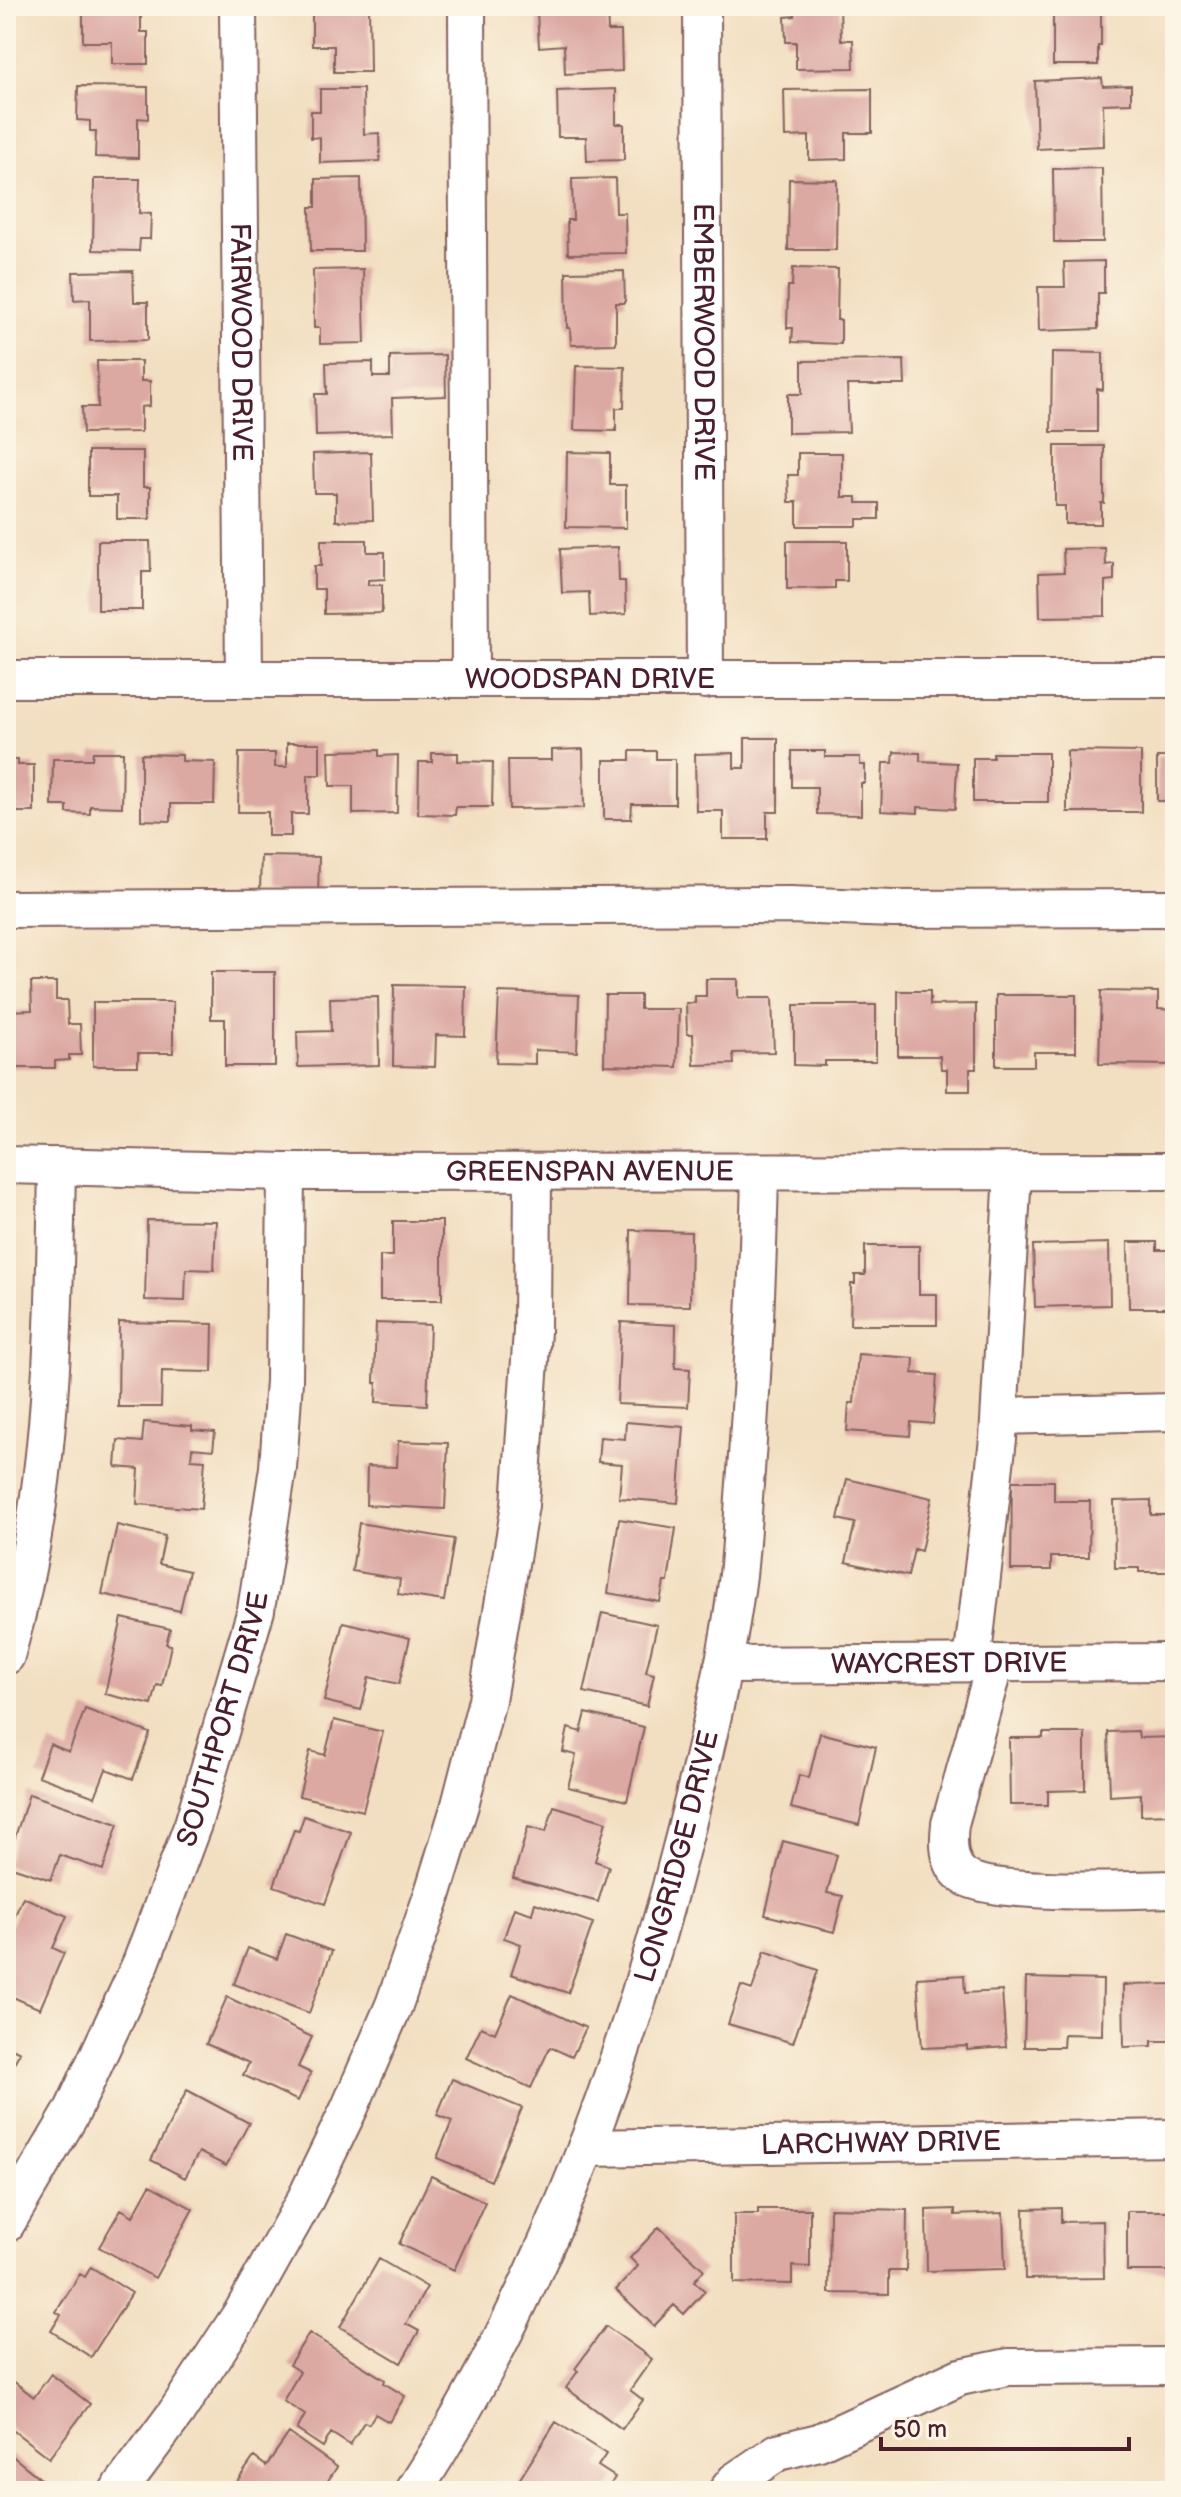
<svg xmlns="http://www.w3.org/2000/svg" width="1181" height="2497" font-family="'Balsamiq Sans',sans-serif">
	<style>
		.building { fill: #dba8a2 }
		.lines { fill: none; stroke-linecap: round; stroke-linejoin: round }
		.minor-casing { stroke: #85625f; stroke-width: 40 }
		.minor { stroke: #fff; stroke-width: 36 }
		.labels { text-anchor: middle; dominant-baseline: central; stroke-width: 7; stroke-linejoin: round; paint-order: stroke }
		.street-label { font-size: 28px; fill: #4a1f2b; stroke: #fcf5e5 }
	</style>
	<rect width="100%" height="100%" fill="#fcf5e5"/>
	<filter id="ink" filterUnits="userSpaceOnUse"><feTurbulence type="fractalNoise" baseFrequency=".0125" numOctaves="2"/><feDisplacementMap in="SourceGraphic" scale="16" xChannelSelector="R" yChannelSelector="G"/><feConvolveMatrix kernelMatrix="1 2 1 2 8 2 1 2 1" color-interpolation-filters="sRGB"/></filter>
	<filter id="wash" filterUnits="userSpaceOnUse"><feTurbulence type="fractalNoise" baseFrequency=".006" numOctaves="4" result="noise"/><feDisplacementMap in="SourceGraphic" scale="32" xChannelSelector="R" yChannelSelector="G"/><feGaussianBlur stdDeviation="1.8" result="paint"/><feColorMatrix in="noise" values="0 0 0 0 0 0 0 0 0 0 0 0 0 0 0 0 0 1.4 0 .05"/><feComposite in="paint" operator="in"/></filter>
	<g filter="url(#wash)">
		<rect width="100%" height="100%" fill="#f2dec0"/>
		<g id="blocks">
			<path class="building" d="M83,6H141V32H148V64H112V42H83Z
				M312,6H369L370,72H334V46H312Z
				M565,6H607L608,31H621L622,71L565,74L564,45L539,47L537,12L565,11Z
				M795,6H840L841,40H853L854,68L796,69V42H786L785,17L795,16Z
				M1033,6H1101V46H1098V65H1053V14H1033Z
				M1102,78L1103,86L1131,85V103L1103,104L1104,146L1037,149L1035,81Z
				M78,86L148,87V119L138,118V158L95,157L96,131H90V121L77,120Z
				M320,89H363L364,134L379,133L380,161L320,163V137L311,138V111H320Z
				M616,89V124H624V160L587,161L586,137H558L557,91Z
				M872,89V133H846V159L809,160V136L785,137L784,90Z
				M1102,168L1103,242H1054L1053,169Z
				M361,178L362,251H311L310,207H316V179Z
				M615,178L616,213H625L626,253L568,254L567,220H573L572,179Z
				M94,179H140L139,213L151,214L150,239H140L139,251L93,250Z
				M789,179L837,180L836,250H788Z
				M1104,261V293H1098V329L1039,331L1038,287H1065L1064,262Z
				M793,268L838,269L837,320H841V344L792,342L793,328H787L788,286H792Z
				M363,269L365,343L320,344V328H314L313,270Z
				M133,271L134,302H148V340L90,341V299L74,300L73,272Z
				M624,271L625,303H616V344L571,345L570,328H567L566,272Z
				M1052,352L1103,353V390L1097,389V432H1051Z
				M445,355L446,396L392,398L393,434L316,436L315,394H327L326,363L373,362V377H390V356Z
				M904,360L905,385H847L849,432L788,433V394H802V361Z
				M97,361H141V381H150V406L141,407V432L83,433L82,407H98Z
				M576,366L625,367L624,408H616V431L574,430Z
				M1055,446H1104V503H1101V524H1065V506H1055Z
				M88,451H143V487H150V519H117V496H88Z
				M371,452L373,520L336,521V493H314L313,454Z
				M567,452L610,453V485H626V528L566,527Z
				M798,453H842V497H857V503H879V519H857V526H797V502H789L788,475H798Z
				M321,540H367V552H385V579L368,580V585H382V613L324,614V589H314V566H321Z
				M98,541H150L151,572H142V610H98Z
				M787,541H847V581H835V588L787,589Z
				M618,547L619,581H625L626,614L590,616L589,592L562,593L560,549Z
				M1105,548L1106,565L1114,564V580L1105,581V616L1040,617L1039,573L1064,572L1063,549Z
				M745,738H778V812H767V839H723V811H696L695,754L734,753V768H745Z
				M287,743H320V775H308V814H291V836H268V812H238L239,753H275V767H287Z
				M583,749L584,808L509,809L508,760H552V750Z
				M379,750V756L398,755L397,813L353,814V786H330L329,751Z
				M630,751H656V759H675V804H632L631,819H604V760H630Z
				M792,751H825V757H860V765H865V783H861V815L817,814V787H792Z
				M1067,751L1141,752V812H1067Z
				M93,752H123L122,807L90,806V814L67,813V806H52L53,759H92Z
				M894,752L920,753V761L957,763L955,809L918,807V813L881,811L883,763H893Z
				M432,753H458V761L493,762L492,807H456L455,815L418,814L419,762H432Z
				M993,753H1048V802H973V758H993Z
				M141,754L182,755V761L215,762L214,804H171V821L141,820Z
				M1157,757H1175V801H1157Z
				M6,760H18V765H34V812H6Z
				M261,856L319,857L318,897L260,891Z
				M211,972H275V1066H225V1019H211Z
				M706,979H738V998H772L774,1052L733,1053L734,1064L694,1065L693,1034H687L686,1003H695V996H706Z
				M31,982H56V1000H67L68,1024H80L81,1055H69V1060L55,1061V1068H10V1059H6V1011L32,1010Z
				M394,985L466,986L465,1036L436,1035L435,1067L393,1066Z
				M898,991H930V1005L976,1004V1069H970V1091H947V1069H941L940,1056H898Z
				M1101,991L1158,992V1009L1175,1010V1065L1099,1064Z
				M499,992L579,995L577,1052L535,1050V1064L496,1063Z
				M605,995H640V1009H679L677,1067L604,1065Z
				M996,995H1076V1052H1034V1066H996Z
				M378,997L379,1065L298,1067L297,1032L331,1031L330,998Z
				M93,1002H173V1053H138V1066H93Z
				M794,1005H876V1061H825V1066L794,1065Z
				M147,1220L216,1221L214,1270L186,1269L185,1301L145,1300Z
				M393,1221H442V1300H380V1256H393Z
				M631,1230L691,1232L690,1306L630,1305Z
				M1128,1242H1157V1250H1175V1308H1129Z
				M1109,1243L1110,1305L1035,1307L1033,1245Z
				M865,1246H919V1294H937V1325H850L851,1284H855V1275H865Z
				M119,1322L213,1324L212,1372L162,1371L161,1407H118Z
				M621,1322L676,1325L675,1368L690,1369L688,1407L617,1404Z
				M376,1323L430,1325L427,1405L376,1402L377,1383H374Z
				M858,1354L914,1358L913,1373L937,1375L933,1424L911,1422L910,1436L847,1431L849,1403H854Z
				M144,1422L192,1426V1430L215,1432L213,1450L192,1448L191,1459L205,1460L201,1509L137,1504L139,1469L116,1467L118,1440L142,1442Z
				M626,1422L684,1427L678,1503L619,1498L622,1464L598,1462L600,1437L625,1439Z
				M398,1441L448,1443L445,1509L366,1505L367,1466L397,1467Z
				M847,1479L932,1498L921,1551L914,1549L908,1576L846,1562L855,1523L838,1519Z
				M1012,1481H1054V1501H1090L1089,1557H1051V1570H1011Z
				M1151,1500V1515H1175V1572H1139V1568H1115L1114,1501Z
				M619,1519L676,1528L668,1582H664L660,1602L608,1593Z
				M359,1523L454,1539L444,1601L398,1594L400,1579L352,1571Z
				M117,1525L165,1536L159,1564L189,1571L180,1611L102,1594Z
				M602,1613L657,1625L646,1672L654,1674L647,1706L584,1692Z
				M122,1618L170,1629L166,1644L171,1645L162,1686L157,1685L152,1705L105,1694Z
				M343,1622L410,1638L399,1684L369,1677L361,1710L324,1701Z
				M85,1709L150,1733L133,1779L106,1769L95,1797L38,1776L50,1744L69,1752Z
				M586,1713L644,1727L627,1801L568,1787L576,1755L563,1752L568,1728L581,1732Z
				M334,1720L383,1732L363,1811L299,1796L310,1751L325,1755Z
				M1138,1731L1139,1738L1175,1737V1795H1169L1170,1814L1141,1815V1794L1110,1796L1108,1732Z
				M820,1733L876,1747L859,1825L791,1808L799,1775L809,1778Z
				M1043,1733H1085V1790L1048,1791V1805H1010L1009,1738H1043Z
				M29,1794L118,1824L103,1870L60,1855L51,1880L6,1865Z
				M554,1806L606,1822L595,1861L609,1866L598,1902L513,1878L528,1827L546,1832Z
				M304,1816L351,1832L325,1904L274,1886L294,1830L299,1831Z
				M783,1841L837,1855L827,1893L843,1896L834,1932L765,1915Z
				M23,1897L67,1916L53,1948L64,1953L40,2009L6,1994V1936Z
				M535,1903L593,1923L568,1993L511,1974L521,1944L504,1938L514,1908L532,1914Z
				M286,1934L332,1951L309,2013L234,1984L248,1948L277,1959Z
				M765,1951L818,1970L793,2043L728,2024L741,1986L752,1990Z
				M964,1975L965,1993L1002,1991L1006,2047L967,2050V2046L922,2048L917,1978Z
				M1026,1978L1103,1980L1102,2035L1064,2034L1063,2047H1024Z
				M1175,1984V2041H1152V2046L1124,2047L1123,1985Z
				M512,1994L586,2028L572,2057L550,2047L531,2088L466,2058L481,2027L495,2033Z
				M227,1997L312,2037L298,2067L311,2073L298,2101L243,2075L249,2063L206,2044Z
				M6,2045L20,2052L6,2078Z
				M452,2079L522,2108L491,2181L437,2158L452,2121L437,2115Z
				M187,2090L249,2123L226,2166L199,2152L185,2178L151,2160Z
				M431,2176L485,2202L454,2270L399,2244Z
				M150,2185L193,2209L155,2278L99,2247L121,2209L133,2216Z
				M830,2208L907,2210L906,2271H889V2294L829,2293Z
				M1061,2208V2222L1103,2221L1104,2278L1025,2279L1024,2209Z
				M758,2209H810V2267L792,2266V2284L734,2283V2214H758Z
				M955,2209V2215L1003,2213L1005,2269L927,2271L926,2210Z
				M1127,2211H1175V2271H1127Z
				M659,2227L704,2270L694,2281L705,2291L684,2314L674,2305L654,2326L616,2290L638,2266L630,2258Z
				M379,2259L427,2287L406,2324L419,2331L401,2363L340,2327Z
				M91,2267L132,2293L91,2357L51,2331L61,2315L56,2312L80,2274L85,2277Z
				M606,2326L652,2359L630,2390L643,2400L622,2429L566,2388L578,2371L575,2369Z
				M309,2333L385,2380L384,2383L405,2396L389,2422L375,2414L369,2424L364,2422L350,2445L331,2433L323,2447L297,2430L305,2415L283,2401L300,2372L289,2365Z
				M51,2374L90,2404L49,2458L6,2425V2382L9,2378L34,2397Z
				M556,2422L606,2454L598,2466L615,2477L607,2491H587L583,2488L581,2491H518L514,2488Z
				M289,2433L337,2467L321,2491H239L233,2487L254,2457L266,2466Z
				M6,2451L47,2484L42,2491H6Z"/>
		</g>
	</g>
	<g filter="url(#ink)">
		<use href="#blocks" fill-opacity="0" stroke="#85625f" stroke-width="2"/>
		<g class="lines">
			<g class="minor-casing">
				<g id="minor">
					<path id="s1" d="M238,6L244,678"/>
					<path d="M467,6L470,679"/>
					<path id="s2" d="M702,6L705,680"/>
					<path id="s3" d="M6,679H1175"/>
					<path d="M6,909L790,905L893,909L1175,908"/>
					<path id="s4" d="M6,1165L286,1172L1175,1171"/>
					<path d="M1000,1416L1175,1412"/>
					<path d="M6,1656C53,1494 54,1332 57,1166"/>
					<path d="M972,1663L998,1439L1013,1172"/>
					<path d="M995,1663L950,1824C948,1841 947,1863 962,1875C988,1896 1136,1890 1175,1889"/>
					<path id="s5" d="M723,1665L1175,1662"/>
					<path id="s6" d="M587,2148L1175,2138"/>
					<path id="s7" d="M6,2224L72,2112L141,1963L193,1824L256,1610L278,1468L284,1381L286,1172"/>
					<path d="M118,2491L176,2413L243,2311L305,2200L350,2107L394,2005L432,1896L460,1805L487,1700L520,1505L532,1331L533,1172"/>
					<path id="s8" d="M414,2491C543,2291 627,2063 685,1833C706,1748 727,1662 738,1575C742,1540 743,1505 746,1471C753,1371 758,1273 760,1173"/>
					<path d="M727,2491L735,2481L778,2452L819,2442L960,2377L1008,2367L1175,2366"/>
				</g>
			</g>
			<use href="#minor" class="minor"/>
		</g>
	</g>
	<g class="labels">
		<g class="street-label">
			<text stroke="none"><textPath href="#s1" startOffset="336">FAIRWOOD DRIVE</textPath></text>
			<text stroke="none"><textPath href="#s2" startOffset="336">EMBERWOOD DRIVE</textPath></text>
			<text stroke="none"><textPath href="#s3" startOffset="584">WOODSPAN DRIVE</textPath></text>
			<text stroke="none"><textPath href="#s4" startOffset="584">GREENSPAN AVENUE</textPath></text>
			<text stroke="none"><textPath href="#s5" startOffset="226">WAYCREST DRIVE</textPath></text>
			<text stroke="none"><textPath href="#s7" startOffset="552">SOUTHPORT DRIVE</textPath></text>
			<text stroke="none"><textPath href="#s8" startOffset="690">LONGRIDGE DRIVE</textPath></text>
			<text stroke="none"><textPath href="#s6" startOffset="294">LARCHWAY DRIVE</textPath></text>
		</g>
	</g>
	<rect width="1181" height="2497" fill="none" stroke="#fcf5e5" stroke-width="32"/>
	<path d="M881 2437v12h248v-12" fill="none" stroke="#4a1f2b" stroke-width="4"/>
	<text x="893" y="2437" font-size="24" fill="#4a1f2b" stroke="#fcf5e5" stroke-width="6" paint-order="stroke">50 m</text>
</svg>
